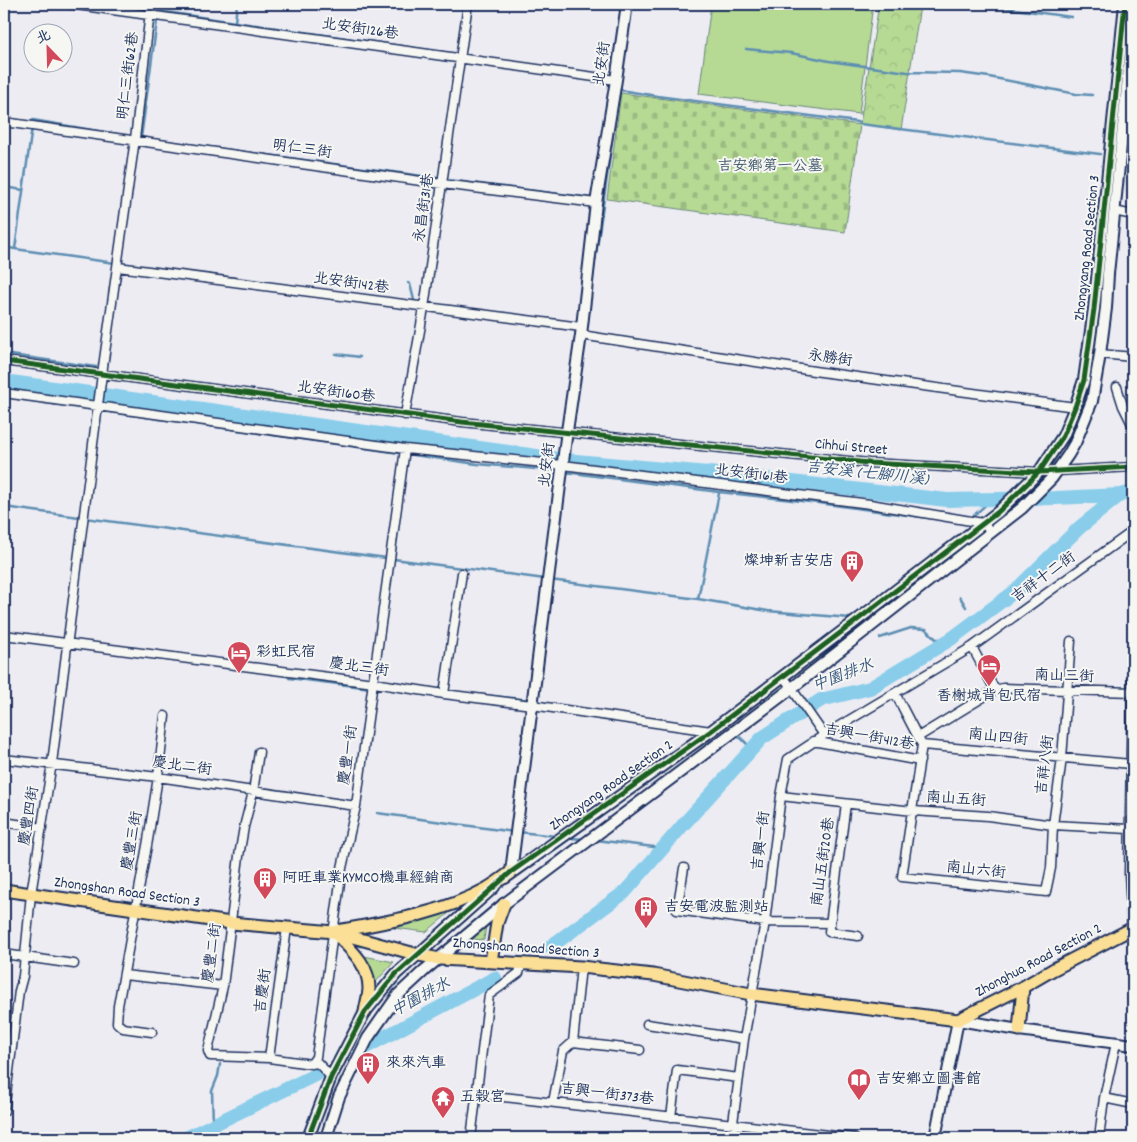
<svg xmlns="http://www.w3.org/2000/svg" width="1137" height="1142" font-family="Dekko,'LXGW WenKai TC',sans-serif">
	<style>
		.grass { fill: #b6da94; stroke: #688479 }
		.forest { fill: url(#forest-crowns); stroke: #688479 }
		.cemetery { fill: url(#cemetery-stones); stroke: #688479 }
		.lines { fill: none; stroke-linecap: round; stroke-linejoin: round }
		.stream { stroke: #5d8eb2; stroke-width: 2.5 }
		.river { stroke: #89cdea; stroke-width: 14 }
		.street-casing { stroke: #1b2f5e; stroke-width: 11 }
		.secondary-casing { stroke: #1b2f5e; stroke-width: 14 }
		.primary-casing { stroke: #1b2f5e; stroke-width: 15 }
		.street { stroke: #f6f6f2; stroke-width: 8 }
		.secondary { stroke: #f6f6f2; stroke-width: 10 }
		.primary { stroke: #fbdf96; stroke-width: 11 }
		.cycleway-casing { stroke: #f6f6f2; stroke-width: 8 }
		.cycleway { stroke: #1b5e20; stroke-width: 5 }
		.labels { text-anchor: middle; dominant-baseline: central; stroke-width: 4; stroke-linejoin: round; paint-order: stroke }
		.street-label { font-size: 15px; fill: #1b2f5e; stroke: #f6f6f2 }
		.park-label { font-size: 15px; fill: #425a6c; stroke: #f6f6f2 }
		.poi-label { font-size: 15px; fill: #1b2f5e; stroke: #f6f6f2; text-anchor: start }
		.water-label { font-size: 16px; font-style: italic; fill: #365681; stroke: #f6f6f2 }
	</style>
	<defs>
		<pattern id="forest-crowns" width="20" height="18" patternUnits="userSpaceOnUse" patternTransform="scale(1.25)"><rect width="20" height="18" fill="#b6da94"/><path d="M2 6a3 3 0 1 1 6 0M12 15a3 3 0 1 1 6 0" fill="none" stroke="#9cbb82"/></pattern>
		<pattern id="cemetery-stones" width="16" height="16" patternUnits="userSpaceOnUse" patternTransform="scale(1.25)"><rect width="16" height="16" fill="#b6da94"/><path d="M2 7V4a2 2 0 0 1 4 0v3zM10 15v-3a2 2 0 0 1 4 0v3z" fill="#9cbb82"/></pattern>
	</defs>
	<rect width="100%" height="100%" fill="#edecf3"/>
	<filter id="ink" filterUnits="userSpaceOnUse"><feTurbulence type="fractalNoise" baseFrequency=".02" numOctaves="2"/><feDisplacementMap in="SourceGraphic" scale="10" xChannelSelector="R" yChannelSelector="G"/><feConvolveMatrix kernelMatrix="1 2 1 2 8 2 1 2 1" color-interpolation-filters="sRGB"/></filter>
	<g filter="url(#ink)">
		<path class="grass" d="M711,4H873L859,114L699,94Z
			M454,909L426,932L394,928Z
			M487,918L484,940L461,938Z
			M364,956L394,962L374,984Z"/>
		<path class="forest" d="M879,4H908L920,6L901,130L860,124Z"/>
		<path class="cemetery" d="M621,93L860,125L845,232L607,199Z"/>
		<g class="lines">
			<path class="stream" d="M977,4L1071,17
				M158,14L159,11L235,22L237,4
				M235,22L456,54
				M746,49L791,53L829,61L907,72L960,73L989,77L1076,94L1092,95
				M620,90L657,96L857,122L860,124L1100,154
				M139,138H141L157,21
				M143,138L437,178
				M448,180L593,198
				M4,187L23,190
				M4,247L15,249L33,120L128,136
				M15,249L115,263
				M408,283L410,284L415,304
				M590,297L622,70
				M4,354L96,367
				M336,354L360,357
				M4,397L477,464L560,471
				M565,472L719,492L819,503L966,523
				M4,507L79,517
				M85,518L545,579
				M970,519L991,500
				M550,580L698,599L768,611L850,618
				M960,597L966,607
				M698,599L719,493
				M880,638L911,628L926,629L936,639H951
				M289,678L371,688
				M474,694L531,700
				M537,701L548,704
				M733,736L741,738L752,749
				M377,813L514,832
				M519,832L556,836
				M569,838L586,839
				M596,840L654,847L659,852
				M4,1071L10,1028
				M213,1125L212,1091L218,1076L220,1064"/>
			<path class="river" d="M4,381L565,460L741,476L947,500L1056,498L1120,495L1133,492
				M550,947L625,892L683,825L762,738L821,700L870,688L951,639L1014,592L1079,528L1120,495
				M364,1048L495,978
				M186,1138L317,1074"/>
			<g class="street-casing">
				<path id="street" d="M69,4L616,80
					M4,122L442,184L596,203
					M1114,211L1133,215
					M118,267L581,327
					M581,335L814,371L1075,407
					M1100,354L1133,357
					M4,361L462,422L869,463L1039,472L1133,467
					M1117,387L1123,406L1133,426
					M4,393L405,449L563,465L870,504L983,523L991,532
					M405,415L424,308L468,4
					M4,635L374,683L444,694L532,705L711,731
					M972,647L995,690
					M783,676L824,735
					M895,693L922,745L902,877L1046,892L1051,868L1053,825L1062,758L1071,641
					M444,694L462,573
					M918,737L995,690L1003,688L1133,692
					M813,741L920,761
					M922,745L1131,764
					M259,752L253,792L244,827L239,856L223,986L208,1051L210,1056L269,1058L311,1064L318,1063L331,1077
					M4,759L158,777L356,806
					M781,796L913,811L988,816L1053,825L1129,829
					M846,804L829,932L858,936
					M4,822L42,828
					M684,868L677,910L765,922L830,923
					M1132,928L1129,874L1133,632
					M4,954L74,964
					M124,975L223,986
					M647,1024L744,1039
					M152,1032L123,1028L117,1023L118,1006L148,840L158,777L165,716
					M573,1042L581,967
					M573,1042L640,1050
					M269,1058L287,928
					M311,1064L316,1057L342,868L356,806L405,449
					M478,1094L854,1138
					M1104,1098L1133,1104
					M553,1102L563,1051L573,1042
					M4,1111L19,991L23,976L31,894L52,763L102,374L135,139L151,4
					M671,1117L677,1070L739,1078
					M471,1138L489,995L519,973L522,963
					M731,1138L744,1039L765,922L781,796L788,759L824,735L972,647L1133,531
					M1099,1138L1104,1098L1116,1043"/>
			</g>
			<g class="secondary-casing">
				<path id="secondary" d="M511,872L566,438L581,335L596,203L616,80L627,4
					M505,878L711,731L856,621L998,512L1039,472L1063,436L1075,407L1084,380L1094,309L1125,4
					M308,1138L331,1077L365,1012L396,974L494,887
					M326,1138L339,1097L368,1038L398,995L426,969L504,904L792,688L1022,508L1052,478L1068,455L1075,443L1092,401L1100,354L1106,308L1108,274L1133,28
					M935,1138L958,1020L1019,1030L1133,1045"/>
			</g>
			<g class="primary-casing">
				<path id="primary" d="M4,890L231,923L334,932L419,955L440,959L581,967L653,975L751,994L958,1020L1023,987L1054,969L1133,928
					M337,931C387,922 441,914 486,889C495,884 503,878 511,872
					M335,933C350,949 369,964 369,988C369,996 366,1004 365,1012
					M491,962L497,923L504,904
					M1019,1030L1023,987"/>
			</g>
			<use href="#street" class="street"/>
			<use href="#secondary" class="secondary"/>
			<use href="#primary" class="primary"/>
			<g class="cycleway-casing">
				<path id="cycleway" d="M4,361L462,422L869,463L1039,472L1133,467
					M308,1138L331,1077L365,1012L396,974L511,872L711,731L856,621L998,512L1039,472L1063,436L1075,407L1084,380L1094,309L1125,4"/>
			</g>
			<use href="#cycleway" class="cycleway"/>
		</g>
	</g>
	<defs>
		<g id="building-pin" transform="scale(1.25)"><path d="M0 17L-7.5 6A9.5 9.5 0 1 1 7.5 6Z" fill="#d1495b" stroke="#f6f6f2"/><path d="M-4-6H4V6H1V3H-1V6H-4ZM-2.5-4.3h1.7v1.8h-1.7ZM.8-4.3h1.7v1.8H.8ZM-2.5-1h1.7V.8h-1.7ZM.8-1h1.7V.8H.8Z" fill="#fff"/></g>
		<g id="hotel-pin" transform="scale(1.25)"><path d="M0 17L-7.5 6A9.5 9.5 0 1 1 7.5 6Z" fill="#d1495b" stroke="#f6f6f2"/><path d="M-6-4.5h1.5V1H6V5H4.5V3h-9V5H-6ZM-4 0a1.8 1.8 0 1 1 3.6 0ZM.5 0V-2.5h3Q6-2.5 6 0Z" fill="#fff"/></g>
		<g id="library-pin" transform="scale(1.25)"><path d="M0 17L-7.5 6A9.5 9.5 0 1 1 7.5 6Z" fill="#d1495b" stroke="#f6f6f2"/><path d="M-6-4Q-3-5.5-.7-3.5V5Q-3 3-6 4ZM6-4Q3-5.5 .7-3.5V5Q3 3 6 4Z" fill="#fff"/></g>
		<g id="temple-pin" transform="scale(1.25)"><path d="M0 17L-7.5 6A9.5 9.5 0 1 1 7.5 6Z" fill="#d1495b" stroke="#f6f6f2"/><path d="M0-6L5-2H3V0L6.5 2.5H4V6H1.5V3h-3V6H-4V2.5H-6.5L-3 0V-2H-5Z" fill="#fff"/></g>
	</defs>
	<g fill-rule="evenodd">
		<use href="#building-pin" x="852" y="562"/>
		<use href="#hotel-pin" x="239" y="653"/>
		<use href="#hotel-pin" x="989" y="666"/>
		<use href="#building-pin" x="265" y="879"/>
		<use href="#building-pin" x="646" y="908"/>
		<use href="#building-pin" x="368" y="1064"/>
		<use href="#library-pin" x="859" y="1080"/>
		<use href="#temple-pin" x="443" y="1098"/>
	</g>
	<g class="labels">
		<g class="street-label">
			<text transform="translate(360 30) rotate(8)">北安街126巷</text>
			<text transform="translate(603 64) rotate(-82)">北安街</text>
			<text transform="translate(129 76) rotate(-83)">明仁三街62巷</text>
			<text transform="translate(302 150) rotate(8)">明仁三街</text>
			<text transform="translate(425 208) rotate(-82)">永昌街31巷</text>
			<text transform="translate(1088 248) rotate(-84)">Zhongyang Road Section 3</text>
			<text transform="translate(351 284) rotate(8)">北安街142巷</text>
			<text transform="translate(830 359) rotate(8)">永勝街</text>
			<text transform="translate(336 393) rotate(8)">北安街160巷</text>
			<text transform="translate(851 448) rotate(5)">Cihhui Street</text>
			<text transform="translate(548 465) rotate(-83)">北安街</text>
			<text transform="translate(751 475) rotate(7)">北安街161巷</text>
			<text transform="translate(1044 578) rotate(-36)">吉祥十二街</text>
			<text transform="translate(359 668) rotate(8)">慶北三街</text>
			<text transform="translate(1064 677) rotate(2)">南山三街</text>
			<text transform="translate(869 738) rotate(10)">吉興一街412巷</text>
			<text transform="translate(998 738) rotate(6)">南山四街</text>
			<text transform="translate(349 755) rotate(-82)">慶豐一街</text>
			<text transform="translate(1046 765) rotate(-83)">吉祥八街</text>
			<text transform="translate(182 767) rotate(8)">慶北二街</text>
			<text transform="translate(612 786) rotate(-35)">Zhongyang Road Section 2</text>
			<text transform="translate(956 800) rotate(4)">南山五街</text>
			<text transform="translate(30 816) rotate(-81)">慶豐四街</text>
			<text transform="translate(133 841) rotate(-80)">慶豐三街</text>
			<text transform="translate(762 841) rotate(-83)">吉興一街</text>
			<text transform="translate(824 862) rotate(-82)">南山五街20巷</text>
			<text transform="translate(976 871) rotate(6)">南山六街</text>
			<text transform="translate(127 893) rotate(8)">Zhongshan Road Section 3</text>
			<text transform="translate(526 949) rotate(4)">Zhongshan Road Section 3</text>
			<text transform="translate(213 953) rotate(-82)">慶豐二街</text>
			<text transform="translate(1039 961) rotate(-28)">Zhonghua Road Section 2</text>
			<text transform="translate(264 991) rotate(-83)">吉慶街</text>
			<text transform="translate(607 1095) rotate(7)">吉興一街373巷</text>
		</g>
		<g class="park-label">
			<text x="770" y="167">吉安鄉第一公墓</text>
		</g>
		<g class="poi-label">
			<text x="834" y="562" text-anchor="end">燦坤新吉安店</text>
			<text x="256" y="653">彩虹民宿</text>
			<text x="989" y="697" text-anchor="middle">香榭城背包民宿</text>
			<text x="282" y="879">阿旺車業KYMCO機車經銷商</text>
			<text x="664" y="908">吉安電波監測站</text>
			<text x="386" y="1064">來來汽車</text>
			<text x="876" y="1080">吉安鄉立圖書館</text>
			<text x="460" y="1098">五榖宮</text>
		</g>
		<g class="water-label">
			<text transform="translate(867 474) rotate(6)">吉安溪 (七腳川溪)</text>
			<text transform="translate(843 676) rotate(-21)">中園排水</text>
			<text transform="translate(421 998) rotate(-28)">中園排水</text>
		</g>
	</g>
	<rect width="1137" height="1142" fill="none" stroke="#f6f6f2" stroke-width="20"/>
	<rect x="10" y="10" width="1117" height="1122" fill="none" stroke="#1b2f5e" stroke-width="2" filter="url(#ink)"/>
	<g transform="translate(48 48) rotate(337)"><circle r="24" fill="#f6f6f2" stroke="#9ea6b7"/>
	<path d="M0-4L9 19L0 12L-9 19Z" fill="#d1495b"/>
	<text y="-8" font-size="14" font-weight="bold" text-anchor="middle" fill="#1b2f5e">北</text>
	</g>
</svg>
